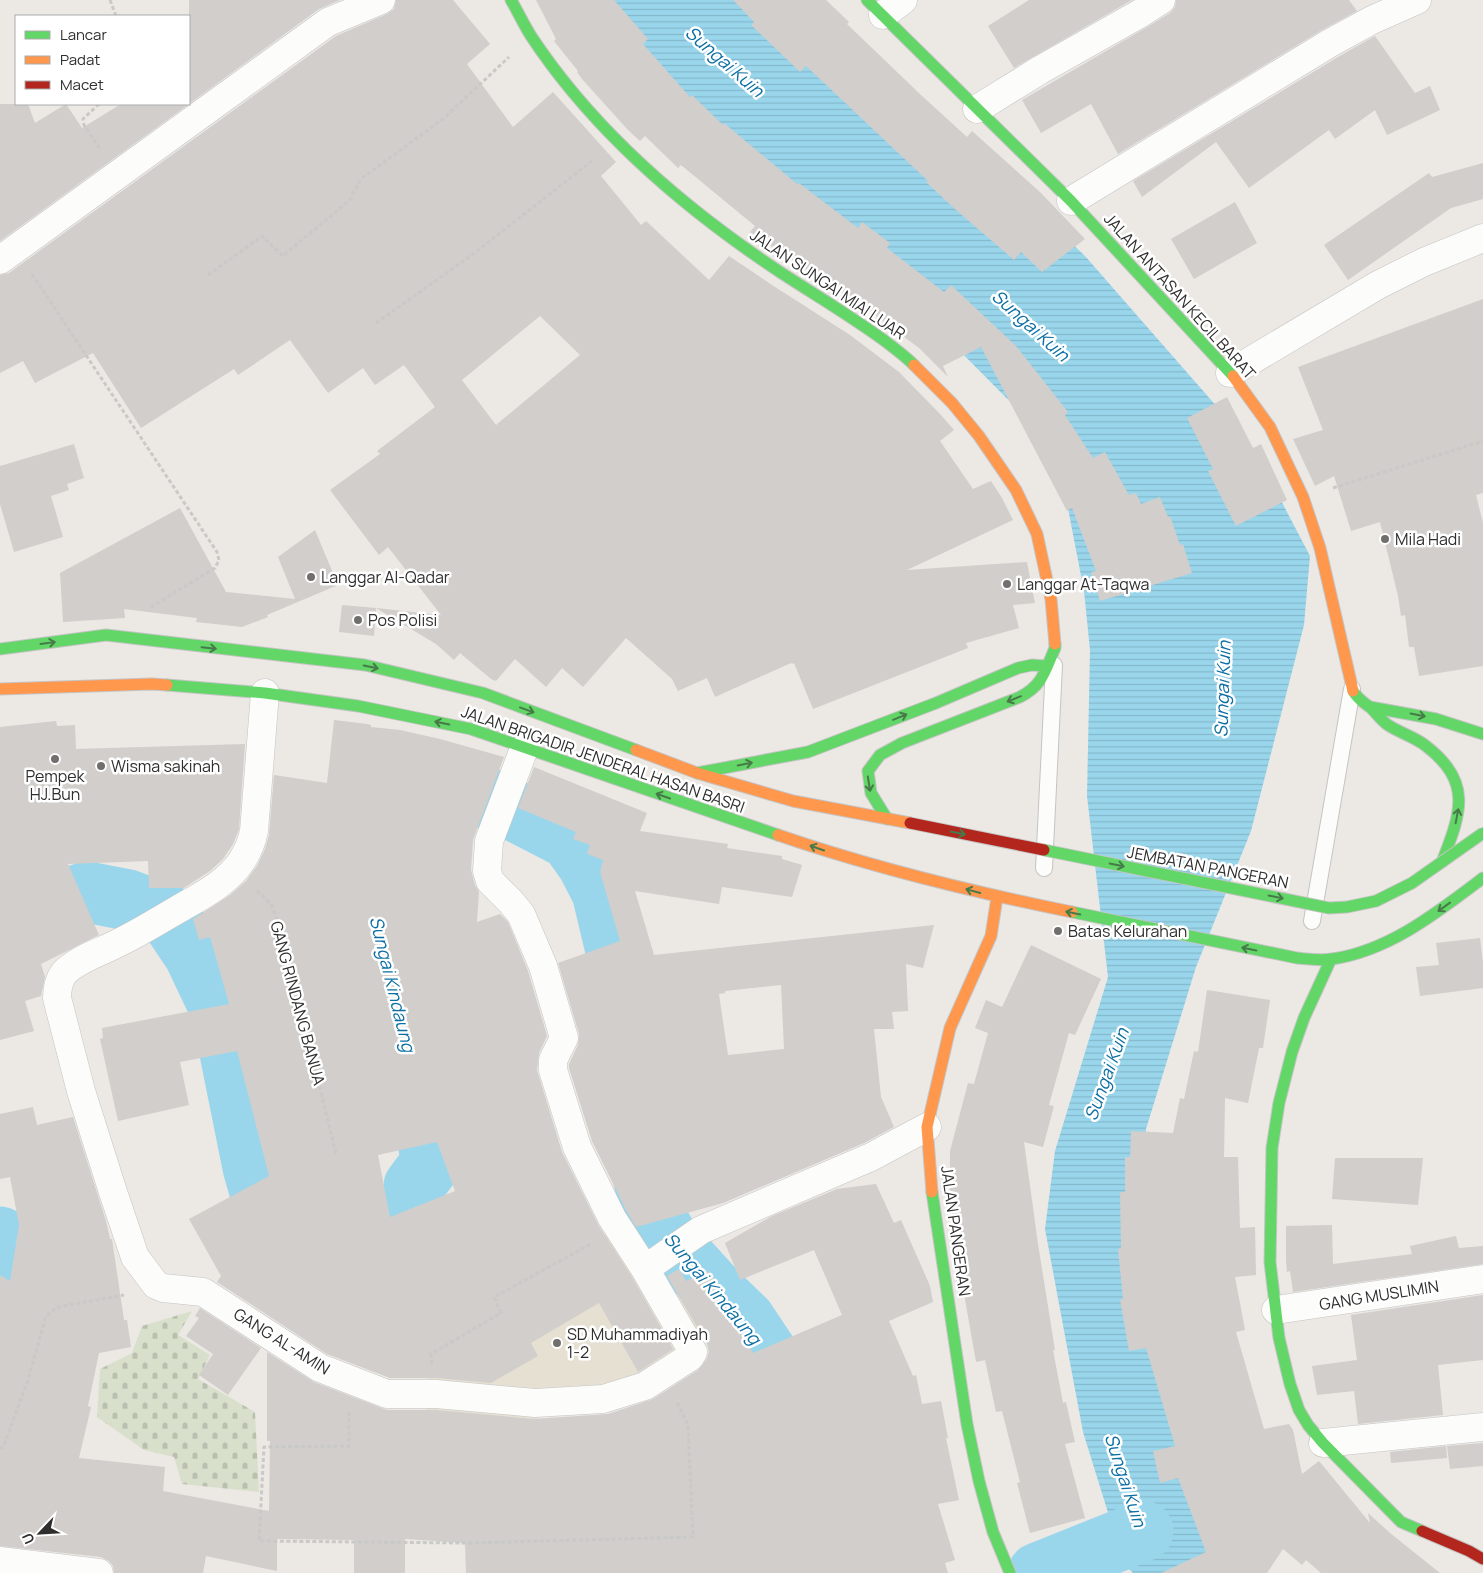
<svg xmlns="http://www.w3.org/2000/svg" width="1483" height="1573" font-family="Manrope,sans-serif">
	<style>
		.education { fill: #e6e0d3 }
		.cemetery { fill: url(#cemetery-stones) }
		.water { fill: url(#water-rules) }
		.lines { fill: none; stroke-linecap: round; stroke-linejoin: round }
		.river { stroke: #99d6ec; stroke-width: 61 }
		.building { fill: #d1cecb; fill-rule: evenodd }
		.lane-casing { stroke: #c5c4c5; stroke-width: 18 }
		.street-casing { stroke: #c5c4c5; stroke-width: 29 }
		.fast-casing { stroke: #c5c4c5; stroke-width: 13 }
		.slow-casing { stroke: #c5c4c5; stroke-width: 13 }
		.jam-casing { stroke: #c5c4c5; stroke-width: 13 }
		.path { stroke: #c9c9c8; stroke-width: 3; stroke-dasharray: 4 2.5; stroke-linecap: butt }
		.lane { stroke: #fcfcfb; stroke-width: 16 }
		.street { stroke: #fcfcfb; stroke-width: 28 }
		.fast { stroke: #63d668; stroke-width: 11 }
		.slow { stroke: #ff974d; stroke-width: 11 }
		.jam { stroke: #b3261e; stroke-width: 11 }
		.fast-bridge-casing { stroke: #c6c5c4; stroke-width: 13; stroke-linecap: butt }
		.jam-bridge-casing { stroke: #c6c5c4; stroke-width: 13; stroke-linecap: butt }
		.fast-bridge { stroke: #63d668; stroke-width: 11 }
		.jam-bridge { stroke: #b3261e; stroke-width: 11 }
		.oneway { stroke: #467a48 }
		.poi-dot { fill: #706f6e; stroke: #fff; stroke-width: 2 }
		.labels { text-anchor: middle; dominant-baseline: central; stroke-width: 5; stroke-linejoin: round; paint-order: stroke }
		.street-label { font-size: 16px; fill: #2e2e2e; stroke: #fff }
		.poi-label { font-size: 16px; fill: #2e2e2e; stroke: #fff; text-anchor: start }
		.water-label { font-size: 18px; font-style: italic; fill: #0d6fa3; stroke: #fff }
	</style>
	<defs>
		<pattern id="cemetery-stones" width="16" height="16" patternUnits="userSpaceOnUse" patternTransform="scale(1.25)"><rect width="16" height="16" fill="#d8e0cc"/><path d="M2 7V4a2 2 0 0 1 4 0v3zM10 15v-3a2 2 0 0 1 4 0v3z" fill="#bac0b0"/></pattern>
		<pattern id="water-rules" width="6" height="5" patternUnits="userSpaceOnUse" patternTransform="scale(1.25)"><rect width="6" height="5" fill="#99d6ec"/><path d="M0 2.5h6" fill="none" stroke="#84b8cb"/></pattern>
	</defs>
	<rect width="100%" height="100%" fill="#ece8e4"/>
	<path class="education" d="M647,1214L715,1329L606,1394L538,1392L536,1452L424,1478L428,1357L494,1299L606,1234Z"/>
	<path class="cemetery" d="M192,1311L178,1335L210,1355L198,1379L255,1412L259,1492L182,1484L174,1457L144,1450L97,1417L100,1369L132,1353L142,1326Z"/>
	<path class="water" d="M588,0H816L1085,256L1254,449L1310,556L1304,625L1251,831L1196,967L1146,1129L1142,1333L1261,1573H1133L1124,1564L1083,1432L1045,1229L1055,1151L1108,977L1087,796L1090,650L1084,591L1064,488L1037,429L946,337L766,183Z"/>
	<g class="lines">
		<path class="river" d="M433,788L494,800L570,839L587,863L602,892L618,959L631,1026
			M0,926L53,903L87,892L128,900L168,915L194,954L222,1013L253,1167L271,1231L298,1254L385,1250L415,1231L414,1186L432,1162L411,1060
			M636,1139L649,1206L669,1240L716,1292L745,1320L787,1383L802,1425L795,1514L798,1573
			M0,1237C7,1263 13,1283 0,1309
			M1038,1573L1143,1531"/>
	</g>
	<path class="building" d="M189,0H340L319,9L189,104Z
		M396,0H453L490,44L467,64L513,127L553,92L616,162L601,176L641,225L646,221L709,280L729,256L772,285L850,335L899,372L940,414L954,430L940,441L973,489L991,481L1002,498L1013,520L907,570L1027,562L1035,603L1013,605L1019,628L966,643L968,648L813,709L794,663L792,664L791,663L715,697L707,678L678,691L672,679L626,638L583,687L562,668L546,687L515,659L496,681L491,679L460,653L454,660L436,644L376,608L441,615L388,547L379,555L330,490L380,454L377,451L435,407L404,365L375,385L363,368L328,393L290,340L238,375L234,369L141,428L93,353L35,383L23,361L0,373V275L9,273L336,36L387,14L394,9ZM540,316L580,355L496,425L462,380Z
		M536,0H614L648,39L643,44L690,97L692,95L723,125L724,123L797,184L799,183L858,228L862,222L890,243L887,248L944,292L951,285L1016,346L1068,412L1065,415L1093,458L1105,452L1129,495L1136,493L1141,504L1160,497L1168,517L1170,516L1180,545L1183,544L1192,573L1100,601L1091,572L1096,571L1072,508L1067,511L981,347L943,366L948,377L919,348L868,310L750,232L755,226L681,165L678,168L645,136L640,141L628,130L582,79L577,72L578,71L554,41L556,39Z
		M733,0H826L849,22L847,24L921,95L967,137L972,131L1041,193L1085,239L1042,272L1021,252L1014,260L956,210L926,182L928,181L806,66L800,72L751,25L754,22Z
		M1029,0H1132L1014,68L988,26Z
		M1176,0H1349L1357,11L1322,30L1118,154L1091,104L1041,133L1022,100L1149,26L1170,13L1175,7Z
		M1375,36L1415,93L1430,86L1440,110L1387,135L1375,110L1335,139L1329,130L1249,188L1216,142L1142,197L1133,181L1338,57Z
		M0,104H28L35,123L66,104L82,128L121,104H189L0,241Z
		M1483,163V199L1451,208L1348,280L1324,245L1429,173L1432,177Z
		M1235,202L1257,243L1194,279L1171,239Z
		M1483,299V493L1476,495L1483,523V666L1419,676L1414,647H1409L1405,615L1401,616L1398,596L1380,522L1351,531L1334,476L1315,486L1293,439L1323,430L1298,367Z
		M1227,397L1253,448L1261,444L1287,500L1236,526L1208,471L1213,469L1187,418Z
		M74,444L84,478L67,484L69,490L51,496L63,537L14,552L0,504V466Z
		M180,508L226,592L295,599L278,557L315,530L338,585L267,615L268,617L242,627L196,622L197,618L124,609L125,618L63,622L60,573Z
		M342,605L376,608L374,636L339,632Z
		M334,720L367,724L371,725V727L400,730L440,739L504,757L473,840L471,870L475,885L479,892L477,922L500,914L508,922L528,971L547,1036L539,1053L537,1070L562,1152L599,1226L632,1277L673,1349L638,1372L599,1303L531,1343L538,1356L491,1383L437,1378H390L327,1354L217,1282L221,1276L189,1219L269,1176L237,1051L180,1062L189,1105L118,1121L100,1039L103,1038L102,1028L229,1004L210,937L199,940L193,919L230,895L246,881L257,866L265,849L269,835L274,775L327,783ZM437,1142L455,1191L390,1217L378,1155Z
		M56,721L57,726L75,725L76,749L245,744L239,829L233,844L223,859L210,871L184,888H149L148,861L68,864L99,935L41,964L45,977L41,996L25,1001L34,1031L0,1040V727Z
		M534,767L647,813L640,831L728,844L727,848L782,856V859L802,865L792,897L722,887L719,904L635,891L654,955L934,925L923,968L906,964L908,1011L892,1012L894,1029H874L881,1097L894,1127L864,1143L723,1203L636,1227L626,1210L592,1141L569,1068V1064L578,1045L579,1034L558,963L620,941L600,872L603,860L587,854L590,845L573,839L576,832L518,808ZM781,985L784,1049L728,1055L719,994L725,993V991Z
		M1480,938L1483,963V988L1420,996L1416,967L1439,965L1436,943Z
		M1031,945L1101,979L1075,1035L1069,1033L1049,1105L1054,1106L1043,1147L1024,1142L1038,1244L1055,1350H1053L1063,1403L1066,1402L1075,1442L1065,1444L1085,1518L1030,1533L1017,1483L1020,1482L1002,1411L996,1412L985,1360L976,1362L956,1248L950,1200V1151L968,1083L974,1084L988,1033L975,1028L986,1000L1002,1007Z
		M1207,990L1270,1000L1263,1048H1259L1248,1103L1225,1098L1224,1157H1238L1240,1228L1255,1227L1256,1275L1235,1277L1245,1330L1236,1332L1264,1429L1289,1424L1293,1430L1302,1474L1319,1461L1370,1523L1368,1513L1390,1533L1440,1573H1321L1306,1560L1302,1565L1283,1549L1267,1573H1161L1206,1552L1178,1478L1160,1483L1153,1451L1175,1446L1146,1348L1129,1351L1120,1300L1123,1299L1118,1249L1121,1248L1120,1192H1125V1157H1130L1131,1131L1173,1133L1180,1098L1184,1099L1194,1051L1198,1052Z
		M33,1107L37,1125L73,1117L106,1221L110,1239H112L124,1320H127L131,1347L99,1353L88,1406L91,1407L79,1458L165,1467L163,1491L269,1511L270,1441H267V1352L314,1382L387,1410H435L534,1419L608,1414L653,1399L698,1370L706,1360L709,1352L707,1344L667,1276L679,1269L686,1281L710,1271L753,1353L842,1315L814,1250L740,1280L725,1243L772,1216L837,1189L876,1184L894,1223L901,1220L930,1286L933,1302L889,1321L913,1376L916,1375L922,1404L941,1401L948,1438H946L959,1500L938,1504L955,1560L945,1563L948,1573H466L465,1543L405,1539V1573H354V1540L277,1539V1571L206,1556L203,1573H114L113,1566L109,1561L101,1557L0,1546V1275L10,1281L19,1225L10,1177L0,1179V1114Z
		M1335,1158H1423L1418,1205L1332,1199Z
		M1332,1225L1333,1264L1412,1254L1410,1246L1456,1236L1459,1248L1483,1246V1264L1293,1292L1290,1271L1287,1272L1286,1261V1226Z
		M1483,1295V1360L1438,1365L1443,1415L1358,1424L1354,1391L1317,1395L1312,1366L1357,1360L1351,1315Z
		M200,1308L261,1348L228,1395L199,1375L213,1354L186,1336L199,1318L195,1316Z
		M1483,1443V1466L1450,1469L1447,1446Z
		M1446,1446L1447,1458L1391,1463L1390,1452Z"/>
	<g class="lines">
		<g class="lane-casing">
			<path id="lane" d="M1044,868L1054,665
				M1312,921L1352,689"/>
		</g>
		<g class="street-casing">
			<path id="street" d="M883,15L903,0
				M977,109L1040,70L1141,13L1161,0
				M1071,201L1330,43L1372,20L1417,0
				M0,260L328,22L381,0
				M1230,373L1378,285L1424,262L1483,238
				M265,693L254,831C252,841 247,853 241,862C226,884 199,897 177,910C156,922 136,935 114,945C98,953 76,960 64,973C59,980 57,990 57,998L81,1091L113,1192L135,1257L156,1285L163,1288L203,1292L320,1368L387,1394H436L535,1403L603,1399L645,1386L690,1357L693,1352L645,1269L701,1230L871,1157L927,1127
				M524,749L489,841L487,871L490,881L510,901L521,914L543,966L564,1038L553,1060V1070L577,1147L612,1218L645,1269
				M1276,1310L1483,1279
				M1323,1443L1483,1427
				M0,1561L99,1573"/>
		</g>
		<g class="fast-casing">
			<path id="fast" d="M511,0C518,12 524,25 531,36C595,133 685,209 780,272C815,295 851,316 885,341C895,349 905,356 914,365
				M867,0L1071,201L1233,376
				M0,649L106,635L365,665L483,693L636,750
				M167,685L265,693L358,706L471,729L778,835
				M1353,691C1360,702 1363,701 1372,709C1377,714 1382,721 1388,725C1400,733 1415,737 1426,746C1473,782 1461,813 1442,862
				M1370,707L1436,719L1483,734
				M697,773L808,752L936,703L1018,668L1032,665L1046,666
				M887,819L871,793L868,771L880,755L902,743L1020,697C1043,685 1045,671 1055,648V644
				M1072,912L1297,958C1308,959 1320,961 1332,959C1389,951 1438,912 1483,878
				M1331,959L1304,1018L1292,1052L1279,1103L1272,1148L1270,1262L1279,1338L1290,1384L1299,1410L1308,1425L1323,1443L1401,1522L1422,1531
				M932,1192L967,1424L979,1481L993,1532L1010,1573"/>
		</g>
		<g class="slow-casing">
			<path id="slow" d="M914,365L952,403L979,436L1016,490L1037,534L1051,599L1055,644
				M1233,376L1270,427L1303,497L1320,548L1353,691
				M0,689L152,684L167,685
				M636,750L697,773L793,801L910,823
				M778,835C874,868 973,892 1072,912
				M932,1192L927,1127L950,1028L991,936L997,897"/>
		</g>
		<g class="jam-casing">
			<path id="jam" d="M1422,1531L1469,1551L1483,1559"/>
		</g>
		<path class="path" d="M110,0L116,16
			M99,104L83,119L84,125L100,149
			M32,274L217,552L219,560L215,568L151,607
			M208,275L262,236L283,256L349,201L361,179L443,119L509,57
			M376,323L472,255L593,160
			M1333,488L1483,441
			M257,891L271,904L283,936L336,1154
			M432,1364L431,1354L501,1313L494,1297L591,1244
			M349,1412V1446L264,1447L259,1541L464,1543L693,1537L688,1425L677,1402
			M0,1448H3L28,1380L46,1316L58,1307L124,1295"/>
		<use href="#lane" class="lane"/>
		<use href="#street" class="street"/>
		<use href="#fast" class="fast"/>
		<use href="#slow" class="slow"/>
		<use href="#jam" class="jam"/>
		<g class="fast-bridge-casing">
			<path id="fast-bridge" d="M1044,850L1329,908L1347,907L1376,901L1412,883L1483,833"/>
		</g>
		<g class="jam-bridge-casing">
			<path id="jam-bridge" d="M910,823L1044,850"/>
		</g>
		<use href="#fast-bridge" class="fast-bridge"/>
		<use href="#jam-bridge" class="jam-bridge"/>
	</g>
	<defs><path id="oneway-shaft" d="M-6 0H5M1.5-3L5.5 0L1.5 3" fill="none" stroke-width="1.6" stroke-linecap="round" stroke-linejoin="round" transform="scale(1.25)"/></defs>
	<g class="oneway">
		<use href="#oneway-shaft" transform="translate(48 643) rotate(-8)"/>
		<use href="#oneway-shaft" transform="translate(209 648) rotate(6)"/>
		<use href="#oneway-shaft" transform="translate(371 667) rotate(12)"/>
		<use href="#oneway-shaft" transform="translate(1014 699) rotate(158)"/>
		<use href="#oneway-shaft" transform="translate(527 710) rotate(20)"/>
		<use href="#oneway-shaft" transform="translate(1418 715) rotate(11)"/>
		<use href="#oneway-shaft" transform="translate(900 717) rotate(-22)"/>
		<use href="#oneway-shaft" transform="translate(442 723) rotate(-168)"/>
		<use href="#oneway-shaft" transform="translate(745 764) rotate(-11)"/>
		<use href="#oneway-shaft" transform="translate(869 784) rotate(81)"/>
		<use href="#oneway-shaft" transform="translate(663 796) rotate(-161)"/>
		<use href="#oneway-shaft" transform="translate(1457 816) rotate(-79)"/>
		<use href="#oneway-shaft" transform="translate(958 833) rotate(11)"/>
		<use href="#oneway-shaft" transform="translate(817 848) rotate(-161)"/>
		<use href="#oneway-shaft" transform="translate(1117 865) rotate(11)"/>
		<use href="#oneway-shaft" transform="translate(973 891) rotate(-165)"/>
		<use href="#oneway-shaft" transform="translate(1276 897) rotate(11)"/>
		<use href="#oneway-shaft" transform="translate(1444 907) rotate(144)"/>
		<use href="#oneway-shaft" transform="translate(1073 913) rotate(-168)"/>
		<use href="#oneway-shaft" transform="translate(1249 949) rotate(-168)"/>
	</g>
	<g class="poi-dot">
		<circle cx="1385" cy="539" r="5"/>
		<circle cx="311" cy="577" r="5"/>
		<circle cx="1007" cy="584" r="5"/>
		<circle cx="358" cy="620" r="5"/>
		<circle cx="55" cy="759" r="5"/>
		<circle cx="101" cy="766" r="5"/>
		<circle cx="1058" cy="931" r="5"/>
		<circle cx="557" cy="1343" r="5"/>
	</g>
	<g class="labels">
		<g class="street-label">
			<text transform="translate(828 284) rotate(34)">JALAN SUNGAI MIAI LUAR</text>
			<text transform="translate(1180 296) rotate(48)">JALAN ANTASAN KECIL BARAT</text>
			<text transform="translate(603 759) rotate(19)">JALAN BRIGADIR JENDERAL HASAN BASRI</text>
			<text transform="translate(1208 867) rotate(11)">JEMBATAN PANGERAN</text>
			<text transform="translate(298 1003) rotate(75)">GANG RINDANG BANUA</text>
			<text transform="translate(956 1231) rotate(82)">JALAN PANGERAN</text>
			<text transform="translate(1379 1295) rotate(-9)">GANG MUSLIMIN</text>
			<text transform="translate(282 1341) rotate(32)">GANG AL-AMIN</text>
		</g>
		<g class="poi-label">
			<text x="1395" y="539">Mila Hadi</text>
			<text x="321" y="577">Langgar Al-Qadar</text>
			<text x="1017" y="584">Langgar At-Taqwa</text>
			<text x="368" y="620">Pos Polisi</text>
			<text x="111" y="766">Wisma sakinah</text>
			<text x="55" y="776" text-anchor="middle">Pempek<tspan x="55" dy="18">HJ.Bun</tspan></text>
			<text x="1068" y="931">Batas Kelurahan</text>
			<text x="567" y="1334">SD Muhammadiyah<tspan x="567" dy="18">1-2</tspan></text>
		</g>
		<g class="water-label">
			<text transform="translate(725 61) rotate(41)">Sungai Kuin</text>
			<text transform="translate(1031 325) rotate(42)">Sungai Kuin</text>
			<text transform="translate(1222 689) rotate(-88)">Sungai Kuin</text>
			<text transform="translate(393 984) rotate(76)">Sungai Kindaung</text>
			<text transform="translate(1106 1074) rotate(-70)">Sungai Kuin</text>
			<text transform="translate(713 1288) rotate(50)">Sungai Kindaung</text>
			<text transform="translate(1126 1480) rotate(72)">Sungai Kuin</text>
		</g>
	</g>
	<rect x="15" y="15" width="175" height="90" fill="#ffffff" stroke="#ababab"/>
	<rect x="25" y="31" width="25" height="8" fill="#63d668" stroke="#ababab"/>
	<text x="60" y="40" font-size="15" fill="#2e2e2e">Lancar</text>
	<rect x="25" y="56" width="25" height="8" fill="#ff974d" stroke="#ababab"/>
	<text x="60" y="65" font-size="15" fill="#2e2e2e">Padat</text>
	<rect x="25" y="81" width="25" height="8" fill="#b3261e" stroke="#ababab"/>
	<text x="60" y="90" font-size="15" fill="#2e2e2e">Macet</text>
	<g transform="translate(40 1533) rotate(245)" stroke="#ffffff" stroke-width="4" paint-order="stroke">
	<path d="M0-4L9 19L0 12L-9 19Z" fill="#2e2e2e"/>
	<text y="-8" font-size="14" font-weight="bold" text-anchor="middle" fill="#2e2e2e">U</text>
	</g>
</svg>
